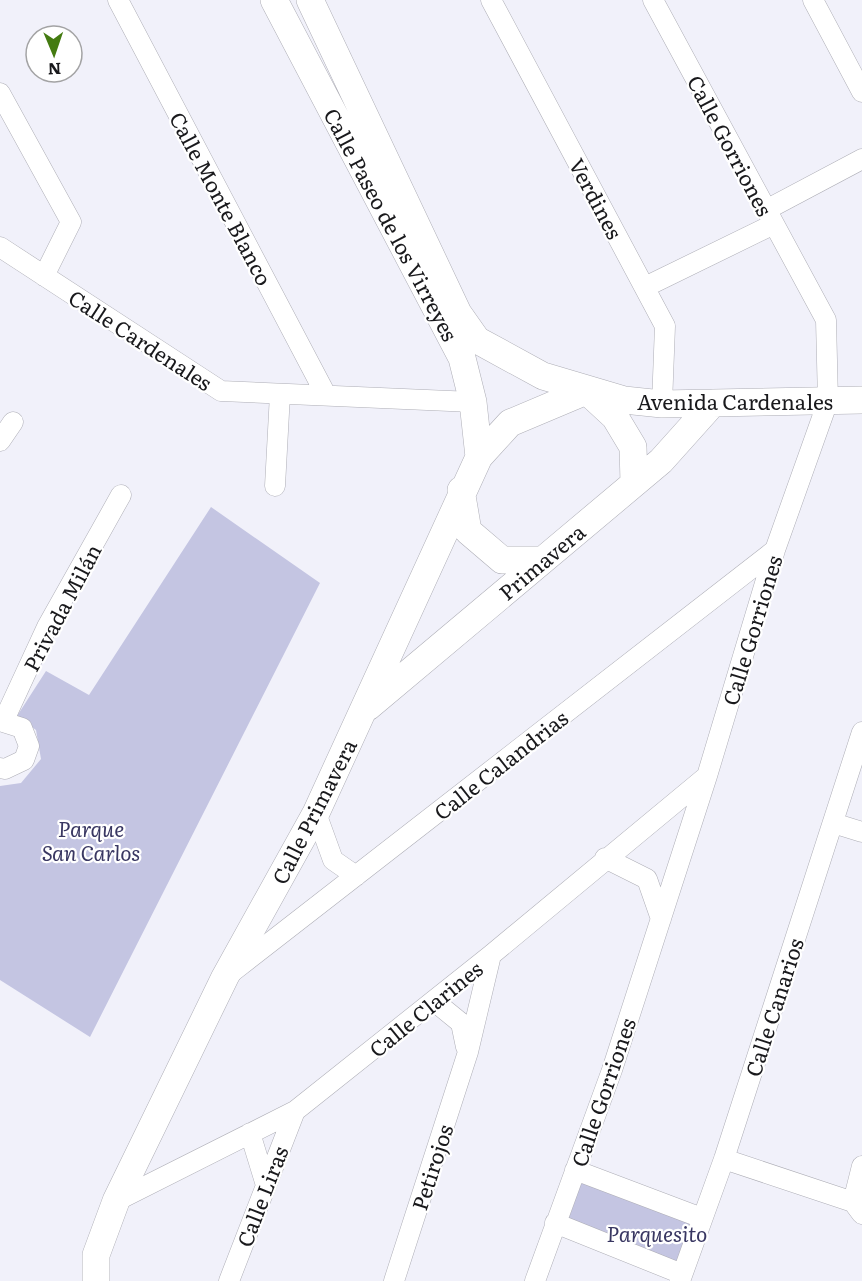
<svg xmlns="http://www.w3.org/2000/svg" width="862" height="1281" font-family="Literata,serif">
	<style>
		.green { fill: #c4c5e2 }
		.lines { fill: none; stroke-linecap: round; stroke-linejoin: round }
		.street-casing { stroke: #aeaeb6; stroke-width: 21 }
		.secondary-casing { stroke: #aeaeb6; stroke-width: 28 }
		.street { stroke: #fff; stroke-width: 20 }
		.secondary { stroke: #fff; stroke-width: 27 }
		.labels { text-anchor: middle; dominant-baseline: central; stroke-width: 4.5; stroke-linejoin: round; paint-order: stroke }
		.street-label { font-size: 21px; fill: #19191c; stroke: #fff }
		.park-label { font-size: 21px; font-style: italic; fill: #393762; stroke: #fff }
	</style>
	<rect width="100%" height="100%" fill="#f1f1fa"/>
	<path class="green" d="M211,507L320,583L90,1037L0,980V786L21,783L41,759L36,730L17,716L46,671L89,695Z
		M575,1170L702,1218L682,1274L555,1223Z"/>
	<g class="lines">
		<g class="street-casing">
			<path id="street" d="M118,0L326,395
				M491,0L665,326L662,404
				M813,0L862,92
				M0,93L71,222L44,276
				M766,210L862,159
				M0,247L221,391L473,402
				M645,287L774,224
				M0,441L13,422
				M275,486L280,394
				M4,720L47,627L121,495
				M0,721L22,728L29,746L24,760L5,769L0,768
				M316,813L333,860L356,876
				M833,823L862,832
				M605,858L647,879L661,919
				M232,972L775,550
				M434,1001L461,1023L466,1047
				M250,1133L265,1182
				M724,1159L853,1202L862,1214
				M575,1170L702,1218
				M116,1201L295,1111L491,955L707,776
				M853,1202L862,1166
				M555,1223L682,1274
				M229,1281L295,1111
				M394,1281L468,1052L491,955
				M535,1281L612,1070L707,776L775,550L828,401L826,320L653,0
				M680,1281L724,1159L862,732"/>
		</g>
		<g class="secondary-casing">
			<path id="secondary" d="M274,0L462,358L473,402L479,457
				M310,0L458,313L477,340L543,376L624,400L662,404L862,400
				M589,393L615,417L633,447L634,483
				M461,490L468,531L502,560H543
				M368,707L661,461L713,403
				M96,1281V1255L116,1201L225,977L316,813L479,457L510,423L586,391"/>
		</g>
		<use href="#street" class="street"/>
		<use href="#secondary" class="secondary"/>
	</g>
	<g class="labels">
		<g class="street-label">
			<text transform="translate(731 145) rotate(62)">Calle Gorriones</text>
			<text transform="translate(222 198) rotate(62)">Calle Monte Blanco</text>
			<text transform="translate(597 198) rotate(62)">Verdines</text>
			<text transform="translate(392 224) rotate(62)">Calle Paseo de los Virreyes</text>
			<text transform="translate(141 339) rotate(33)">Calle Cardenales</text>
			<text x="735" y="400">Avenida Cardenales</text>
			<text transform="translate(541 561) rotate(-40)">Primavera</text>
			<text transform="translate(61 607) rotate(-62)">Privada Milán</text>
			<text transform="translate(751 630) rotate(-73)">Calle Gorriones</text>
			<text transform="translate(500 764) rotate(-38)">Calle Calandrias</text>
			<text transform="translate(313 811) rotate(-63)">Calle Primavera</text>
			<text transform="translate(773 1007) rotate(-72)">Calle Canarios</text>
			<text transform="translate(425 1008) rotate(-39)">Calle Clarines</text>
			<text transform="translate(602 1092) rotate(-71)">Calle Gorriones</text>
			<text transform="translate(431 1167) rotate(-72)">Petirojos</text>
			<text transform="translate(261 1196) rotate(-69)">Calle Liras</text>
		</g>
		<g class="park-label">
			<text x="91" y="827">Parque<tspan x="91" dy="24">San Carlos</tspan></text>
			<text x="657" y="1232">Parquesito</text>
		</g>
	</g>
	<g transform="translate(54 54) rotate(178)"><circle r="28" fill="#ffffff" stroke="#a3a3a4" stroke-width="1.5"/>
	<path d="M0-4.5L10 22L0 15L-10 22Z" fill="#447b11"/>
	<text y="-9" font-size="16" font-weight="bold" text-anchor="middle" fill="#19191c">N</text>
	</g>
</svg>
